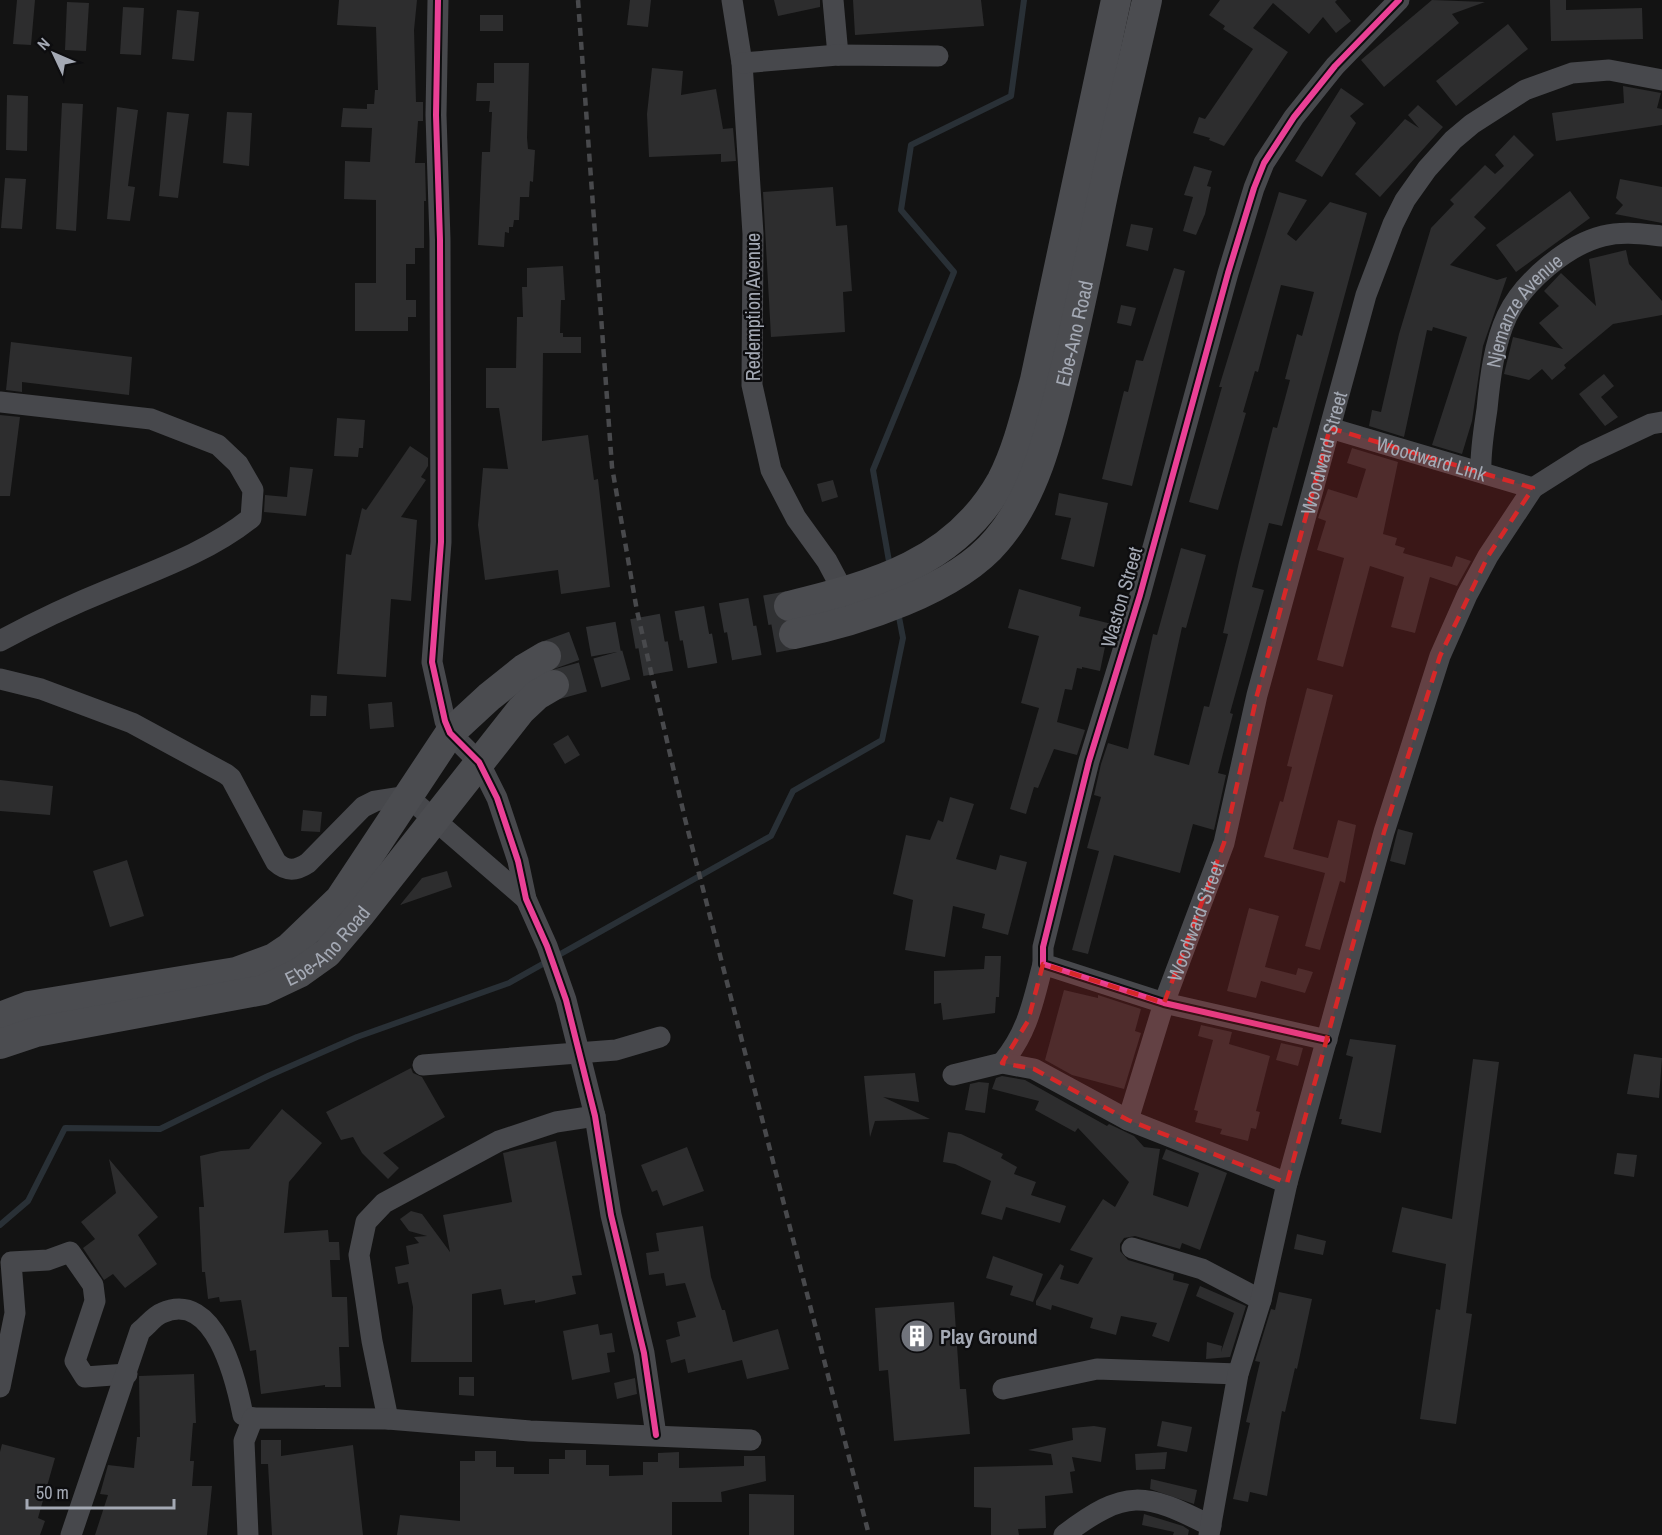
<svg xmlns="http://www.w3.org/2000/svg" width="1662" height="1535" font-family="'Archivo Narrow',sans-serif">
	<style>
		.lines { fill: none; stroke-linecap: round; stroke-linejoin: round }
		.stream { stroke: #293036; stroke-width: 6 }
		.building { fill: #2d2d2e }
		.secondary-tunnel { stroke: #303133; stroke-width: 30; stroke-dasharray: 30 15; stroke-linecap: butt }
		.street { stroke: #47484c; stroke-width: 21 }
		.secondary { stroke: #4b4c50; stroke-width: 30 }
		.rail { stroke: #48494c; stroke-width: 4.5; stroke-dasharray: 8 6; stroke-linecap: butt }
		.cycleway-casing { stroke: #0d0d0f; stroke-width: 10 }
		.cycleway { stroke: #ea4096; stroke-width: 6 }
		.marked { fill: #d62828; fill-opacity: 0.2; stroke: #d62828; stroke-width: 4.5; stroke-dasharray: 12 8; stroke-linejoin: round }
		.labels { text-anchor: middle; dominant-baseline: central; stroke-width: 4.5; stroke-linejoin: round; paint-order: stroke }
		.street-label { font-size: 20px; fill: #a4a9b4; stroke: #0d0d0f }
		.poi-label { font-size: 20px; font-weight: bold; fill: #a4a9b4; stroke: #0d0d0f; text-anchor: start }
	</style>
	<rect width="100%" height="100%" fill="#131313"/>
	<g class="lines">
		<path class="stream" d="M890,567L873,470L954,272L901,210L911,145L1011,96L1024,0
			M0,1225L28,1201L65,1128L160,1129L268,1076L357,1037L509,983L771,836L793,791L882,740L903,638L898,612"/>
	</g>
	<path class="building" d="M17,0H35L31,45L13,44Z
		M339,0H417L414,30L416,102H423V121H418L415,163H425L426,201H424V248H415V264H406V300H416V317H408V331H355V283H376V200L344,199L345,161L370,162L372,128L341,127L343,108L367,109V104H374L375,90H378L376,27L337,25Z
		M630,0H651L648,27L627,25Z
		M774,0H820V7L778,16Z
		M853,0H981L984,26L855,35Z
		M1220,0H1337L1335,2L1351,21L1336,33L1323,17L1309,34L1273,3L1253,28L1288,52L1224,146L1209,140L1210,138L1193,133L1199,117L1205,119L1253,49L1223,29L1225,26L1209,15Z
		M1432,0L1485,2L1452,14L1459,23L1384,87L1361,60Z
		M1550,0H1566V10L1642,8L1643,39L1551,41Z
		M67,2L89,3L86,51L65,50Z
		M123,7L144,8L141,55L120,54Z
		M177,10L199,12L194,61L172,59Z
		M480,15H503V31H480Z
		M1508,24L1528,49L1456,106L1436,81Z
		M494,63H529L527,138L528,149L535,150L533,182L530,181L529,197H520L519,220H514L513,227H509V233L505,232L504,247L478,245L482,152H490L492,112H489L490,101H476L477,83H494Z
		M652,68L683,71L681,95L716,89L723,129L733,128L736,161L721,162V154L649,157L647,114Z
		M1623,86L1661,93L1657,108L1662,109V125L1556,141L1552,113L1624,103Z
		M1341,88L1364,104L1350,116L1356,123L1322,177L1295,161Z
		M7,95L28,96L27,151L6,150Z
		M62,103L83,104L76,231L56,229Z
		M1418,105L1443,127L1380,197L1355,174L1405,119L1419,128L1408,115Z
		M117,107L138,110L128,186L135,187L130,221L107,219Z
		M167,112L189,114L178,198L159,196Z
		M227,112L252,113L249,166L223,163Z
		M1514,135L1534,155L1474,217L1486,228L1450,265L1497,280L1507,277L1483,346L1472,421L1462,454L1432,445L1467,337L1433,327L1432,331L1427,330L1404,437L1369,426L1372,410L1381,412L1399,334L1431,228L1454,204L1450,200L1485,165L1495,174L1504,166L1495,155Z
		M1194,166L1212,171L1207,186L1211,187L1205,214L1196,235L1183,231L1193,197L1184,195Z
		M5,178L26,179L22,229L1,228Z
		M1620,179L1662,187V223L1615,214L1623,205L1616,198Z
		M833,187L836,226L847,225L852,291L843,292L845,332L771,337L763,192Z
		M1570,191L1590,218L1516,272L1496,245Z
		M1279,192L1307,200L1287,234L1296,241L1330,202L1367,213L1282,526L1269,523L1252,587L1264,590L1230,713L1233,714L1218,773L1226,775L1214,830L1193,824L1180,873L1114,855L1088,954L1072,950L1099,851L1087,848L1101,797L1094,795L1101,764L1108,743L1128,749L1153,634L1157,635L1181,548L1206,555L1186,628L1182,627L1154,755L1189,765L1204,706L1209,707L1228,634L1223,633L1239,562L1273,427L1277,428L1290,380L1285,379L1297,334L1302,336L1314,292L1281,285L1258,372L1255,371L1243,412L1246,413L1218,510L1189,502L1222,387H1219Z
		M1131,224L1153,228L1148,251L1126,246Z
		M1626,250L1629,264L1662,301V315L1613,324L1564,365L1566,368L1552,380L1542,369L1529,380L1504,374L1513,337L1563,349L1539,323L1559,306L1544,291L1561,273L1596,306L1589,259Z
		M563,266L565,300H561L560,333H563V337H581V353H543L542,441L588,435L594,480L598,479L610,587L561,594L558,570L485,580L478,525L483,468L508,469L499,408H486V368H516L517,317H523L522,287H527V268Z
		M1174,268L1185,271L1132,486L1102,479L1124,391L1128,392L1136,360L1143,361Z
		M1121,305L1136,308L1131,326L1117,323Z
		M11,342L132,357L129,395L22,382V392L6,390Z
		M1604,374L1614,386L1601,397L1618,417L1605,426L1579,394Z
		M0,415L20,417L10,496H0Z
		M337,418L365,420L363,448H359L358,457L334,456Z
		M410,446L428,458V466L421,477L426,480L401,517L417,520L411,601L391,599L386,677L337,674L346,554L351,555L362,508L366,510Z
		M1352,448L1398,462L1383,534L1397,538L1395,545L1405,548L1403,553L1452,567L1456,556L1471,561L1457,586L1430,577L1415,633L1391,627L1404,577L1370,566L1343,667L1317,660L1344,558L1317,550L1326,521L1318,518L1328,489L1357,498L1366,469L1347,463Z
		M290,467L313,469L306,516L264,512L265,495L287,497Z
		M833,480L838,497L822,502L817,484Z
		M1059,493L1108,503L1094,567L1061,559L1071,518L1055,515Z
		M1019,589L1081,607L1079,616L1116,625L1111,643L1106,642L1100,671L1082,667V669L1077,668L1072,690L1065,689L1057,722L1085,730L1077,755L1054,749L1038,788L1034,787L1026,814L1010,809L1039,708L1021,703L1039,636L1008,628Z
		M1307,688L1333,695L1293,849L1328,858L1338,820L1356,825L1345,883L1340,881L1320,950L1305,946L1325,873L1264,857L1280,801L1283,802L1292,767L1287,766Z
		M311,695L327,696L326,716H310Z
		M392,702L394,727L370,729L368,704Z
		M568,735L580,755L565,764L553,744Z
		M0,780L53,786L50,815L0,811Z
		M950,797L974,804L956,859L996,870L1000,855L1027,862L1008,935L982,928L985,914L953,906L945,957L905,950L913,900L893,894L906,835L930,840L938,820L943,822Z
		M303,810L322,812L320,832L301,831Z
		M1398,829L1413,833L1405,865L1390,861Z
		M127,860L144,916L110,927L93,871Z
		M447,871L452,887L400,905L422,878Z
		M1249,908L1279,916L1265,967L1296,975L1298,968L1313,972L1305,993L1261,981L1256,998L1227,991Z
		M985,956H1001L999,997H996L995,1013L943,1020L941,1003L934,1004V971L984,969Z
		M1064,990L1098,998V995L1141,1009L1135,1031L1141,1033L1124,1089L1072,1075L1045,1060Z
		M1201,1025L1232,1032L1229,1044L1270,1056L1256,1111L1260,1112L1256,1129L1251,1128L1248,1141L1220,1134L1222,1129L1195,1122L1198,1111L1194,1110L1213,1040L1198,1036Z
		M1350,1039L1396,1045L1381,1133L1341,1124L1342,1119H1339L1353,1057L1346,1055Z
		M1281,1043L1303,1048L1298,1066L1276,1060Z
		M1634,1054L1662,1058L1659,1098L1627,1094Z
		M1473,1059L1499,1062L1466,1313L1472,1314L1456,1424L1420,1419L1436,1309L1440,1310L1446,1264L1392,1252L1402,1207L1452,1219Z
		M411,1068L413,1073L422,1077L445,1117L383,1153L399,1168L388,1179L362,1153L353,1137L341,1140L326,1112Z
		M915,1073L919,1102L883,1097L930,1119L875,1121L870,1137L864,1076Z
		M1002,1076L1025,1080L1107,1126L1109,1124L1134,1136L1144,1147L1160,1149L1153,1195L1188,1207L1199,1173L1162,1159L1166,1149L1227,1173L1200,1250L1182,1243L1180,1249L1135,1236L1124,1238L1120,1244V1251L1128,1260L1174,1274L1173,1280L1189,1284L1169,1342L1152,1336L1157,1323L1121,1316L1116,1335L1090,1328L1093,1318L1052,1305L1051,1310L1036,1305V1301L1060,1264L1064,1266L1060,1279L1078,1284L1093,1258L1070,1250L1103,1199L1115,1207L1129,1182L1078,1128L1075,1132L1035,1110L1039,1101L992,1089L996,1078Z
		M979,1082L989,1083L985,1113L965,1110L970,1084Z
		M282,1109L322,1143L289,1182L284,1233L328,1230L329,1242H339L340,1260H330L332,1297H347L349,1347H339L341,1387H325V1385L261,1394L256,1350L250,1351L241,1300L220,1302L219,1297L208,1299L205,1272H202L199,1207H204L200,1156L221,1151L249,1149Z
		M948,1132L961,1134L1003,1154L1001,1158L1017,1167L1014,1174L1036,1182L1031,1195L1066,1206L1060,1223L1006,1207L1002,1220L981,1214L991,1181L955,1164L943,1162Z
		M556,1141L582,1275L572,1276L576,1294L535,1303V1300L504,1305L501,1289L472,1294V1362H411L413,1307L408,1282L398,1284L395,1267L409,1264L406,1246L419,1243L414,1237L427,1236L409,1231L400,1219L411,1211L422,1214L450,1252L443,1215L512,1202L503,1153Z
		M687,1147L704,1191L663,1206L657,1190L652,1192L641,1165Z
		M1617,1153L1637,1155L1634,1177L1614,1174Z
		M109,1159L158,1217L138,1235L157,1264L125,1288L113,1274L104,1280L83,1248L95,1239L81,1222L116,1193Z
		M703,1226L711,1277L722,1310H725L733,1342L778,1329L789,1369L747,1379L742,1360L688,1373L685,1359L671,1363L666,1340L680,1336L677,1322L696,1317L685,1283L666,1286L664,1273L649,1275L646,1253L659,1251L656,1233Z
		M1297,1234L1326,1241L1323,1255L1294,1249Z
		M993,1256L1043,1274L1033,1302L1010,1295L1013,1286L986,1278Z
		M1200,1286L1246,1306L1230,1357L1206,1359L1207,1342L1222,1346L1221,1352L1234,1313L1196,1296Z
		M1279,1292L1312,1299L1297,1369L1295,1368L1285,1412L1282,1411L1267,1496L1250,1492L1248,1502L1233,1499L1250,1423L1246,1422L1260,1362L1255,1361L1271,1309L1275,1310Z
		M954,1302L960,1389H966L970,1434L894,1441L888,1370L879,1371L875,1308Z
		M598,1324L600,1335L612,1333L615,1352L607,1353L610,1372L572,1380L563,1331Z
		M194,1374L196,1423H193L190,1461H194L192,1486H212L207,1535H95L108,1495L100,1494L108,1465L134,1468L137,1437H140L139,1376Z
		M459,1377H474V1396L459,1395Z
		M635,1378L637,1394L617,1399L614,1383Z
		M1162,1421L1192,1427L1187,1452L1157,1446Z
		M1094,1426L1106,1428L1101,1462L1072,1457L1075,1471L1070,1472L1073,1493L1045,1496L1046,1528L1018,1529L1019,1535H991V1508L974,1507V1467L1053,1465L1051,1454L1028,1450L1073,1440L1072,1428Z
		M261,1440H281V1456L353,1445L363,1535H272L268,1464H261Z
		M2,1444L55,1458L38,1518L45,1521L40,1535H0V1452Z
		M565,1450H586V1465H609V1476L643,1475V1462H658V1453L679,1452V1468L744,1466V1456H765L766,1481L721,1492L722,1502H672V1535H397L400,1515L460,1521V1461H475V1451H496V1467H514V1474H549V1459H565Z
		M1167,1452L1165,1469L1136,1470L1135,1454Z
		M1151,1479L1197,1490L1194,1504L1150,1489Z
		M749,1494L794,1495V1535H749Z
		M1144,1514L1183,1526L1189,1530L1188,1535H1173L1174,1532L1142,1525Z"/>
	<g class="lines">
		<path class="secondary-tunnel" d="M546,656L582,643L789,606
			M554,685L637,662L794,634"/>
		<g class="street">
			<path d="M438,0L436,115L440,240L441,542L432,662L445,721L450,733L479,762L497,798L518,861L526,899L547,946L566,1000L595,1116L611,1215L644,1353L656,1435"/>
			<path d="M732,0L742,63L753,234L752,385L771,470L796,518L827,561L844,593"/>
			<path d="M833,0L838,55"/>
			<path d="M742,63L838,55L938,56"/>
			<path d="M0,402L151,419L218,445L238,464L253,490L251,518C210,551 156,570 108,590C71,605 35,622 0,641"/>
			<path id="s1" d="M1330,428L1533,488"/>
			<path id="s2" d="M1481,472C1480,452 1484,430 1487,409C1490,378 1494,344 1507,316C1523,282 1567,245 1603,236C1623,231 1642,234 1662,236"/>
			<path d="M0,679L41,689L132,723L226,774L231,778L276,862C287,872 296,871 308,863L363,807L375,801L407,796L526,899"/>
			<path d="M1327,1040L1164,1003L1043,964V947L1089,761L1140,595L1228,273L1254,188L1264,163L1294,117L1335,66L1399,0"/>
			<path d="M1002,1063C1028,1032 1033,1002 1043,964"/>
			<path d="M423,1065L616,1050L660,1037"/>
			<path d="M953,1075L1002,1063L1034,1069L1128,1120L1287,1183"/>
			<path id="s3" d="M1128,1120L1164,1003L1224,843L1257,695L1366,295L1393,224L1405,200L1427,169L1453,140L1472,124L1525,90L1572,73L1609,70L1662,80"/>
			<path d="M1132,1248L1202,1269L1261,1300"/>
			<path d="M0,1387L15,1313L11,1262L48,1260L70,1252L93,1285L95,1301L75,1361L85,1377L127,1374"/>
			<path d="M1003,1389L1097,1369L1238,1374"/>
			<path d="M388,1419L372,1341L359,1255L366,1222L384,1203L499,1141L556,1122L595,1116"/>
			<path d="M71,1535L140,1331C147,1326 154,1316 162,1313C215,1289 236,1380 243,1415L253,1418"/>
			<path d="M248,1535L244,1441L253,1418L388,1419L530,1431L751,1440"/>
			<path d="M1064,1535C1126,1488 1144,1492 1211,1526"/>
			<path d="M1209,1535L1238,1374L1261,1300L1287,1183L1384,832L1440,656L1467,595L1488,556L1533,488L1585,455L1651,424L1662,422"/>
		</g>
		<g class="secondary">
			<path d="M789,606C875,585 956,563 1002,480C1018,449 1026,413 1035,380L1116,0"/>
			<path id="s4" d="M794,634C856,622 956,590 997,540C1034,497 1049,436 1062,382C1077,323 1089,264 1101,204C1115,136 1132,68 1147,0"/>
			<path d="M0,1017L29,1006L236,972L274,958L289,948L340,899L450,733L489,697L524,669L546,656"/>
			<path id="s5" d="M0,1044L36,1032L263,990L299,973L327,953L361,913L521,710L537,695L554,685"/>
		</g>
		<path class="rail" d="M578,0L612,467L637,611L685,819L869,1535"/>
		<g class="cycleway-casing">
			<path id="cycleway" d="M438,0L436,115L440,240L441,542L432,662L445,721L450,733L479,762L497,798L518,861L526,899L547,946L566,1000L595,1116L611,1215L644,1353L656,1435
				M1327,1040L1164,1003L1043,964V947L1089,761L1140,595L1228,273L1254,188L1264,163L1294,117L1335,66L1399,0"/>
		</g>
		<use href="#cycleway" class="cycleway"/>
	</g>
	<path class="marked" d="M1330,428L1533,488L1488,556L1440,656L1384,832L1287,1183L1128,1120L1034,1069L1002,1063L1028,1021L1043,964L1164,1003L1224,843L1257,695Z"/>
	<defs>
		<g id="building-disc" transform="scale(1.725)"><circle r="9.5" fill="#71747c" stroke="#0d0d0f"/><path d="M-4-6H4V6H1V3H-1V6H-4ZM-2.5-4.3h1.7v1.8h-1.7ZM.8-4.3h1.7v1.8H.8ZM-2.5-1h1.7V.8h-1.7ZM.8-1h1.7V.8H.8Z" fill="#fff"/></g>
	</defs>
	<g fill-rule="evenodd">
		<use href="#building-disc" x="917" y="1336"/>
	</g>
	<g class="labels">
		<g class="street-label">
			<text transform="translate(752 307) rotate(-90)">Redemption Avenue</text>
			<text stroke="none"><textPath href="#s2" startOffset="172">Njemanze Avenue</textPath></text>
			<text stroke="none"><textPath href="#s4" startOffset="450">Ebe-Ano Road</textPath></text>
			<text stroke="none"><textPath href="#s3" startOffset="696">Woodward Street</textPath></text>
			<text stroke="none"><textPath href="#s1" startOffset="106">Woodward Link</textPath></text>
			<text transform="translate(1121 597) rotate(-74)">Waston Street</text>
			<text stroke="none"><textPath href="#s3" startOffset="210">Woodward Street</textPath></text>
			<text stroke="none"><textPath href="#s5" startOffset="348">Ebe-Ano Road</textPath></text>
		</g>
		<g class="poi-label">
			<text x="940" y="1336">Play Ground</text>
		</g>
	</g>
	<g transform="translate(54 54) rotate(314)" stroke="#0d0d0f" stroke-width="4.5" paint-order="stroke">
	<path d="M0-4.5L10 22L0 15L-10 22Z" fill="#a4a9b4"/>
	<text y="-9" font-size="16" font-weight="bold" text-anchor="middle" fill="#a4a9b4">N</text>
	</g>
	<path d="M27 1499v9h147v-9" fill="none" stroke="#a4a9b4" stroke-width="3"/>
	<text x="36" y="1499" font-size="18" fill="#a4a9b4" stroke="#0d0d0f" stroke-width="4.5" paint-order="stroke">50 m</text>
</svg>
